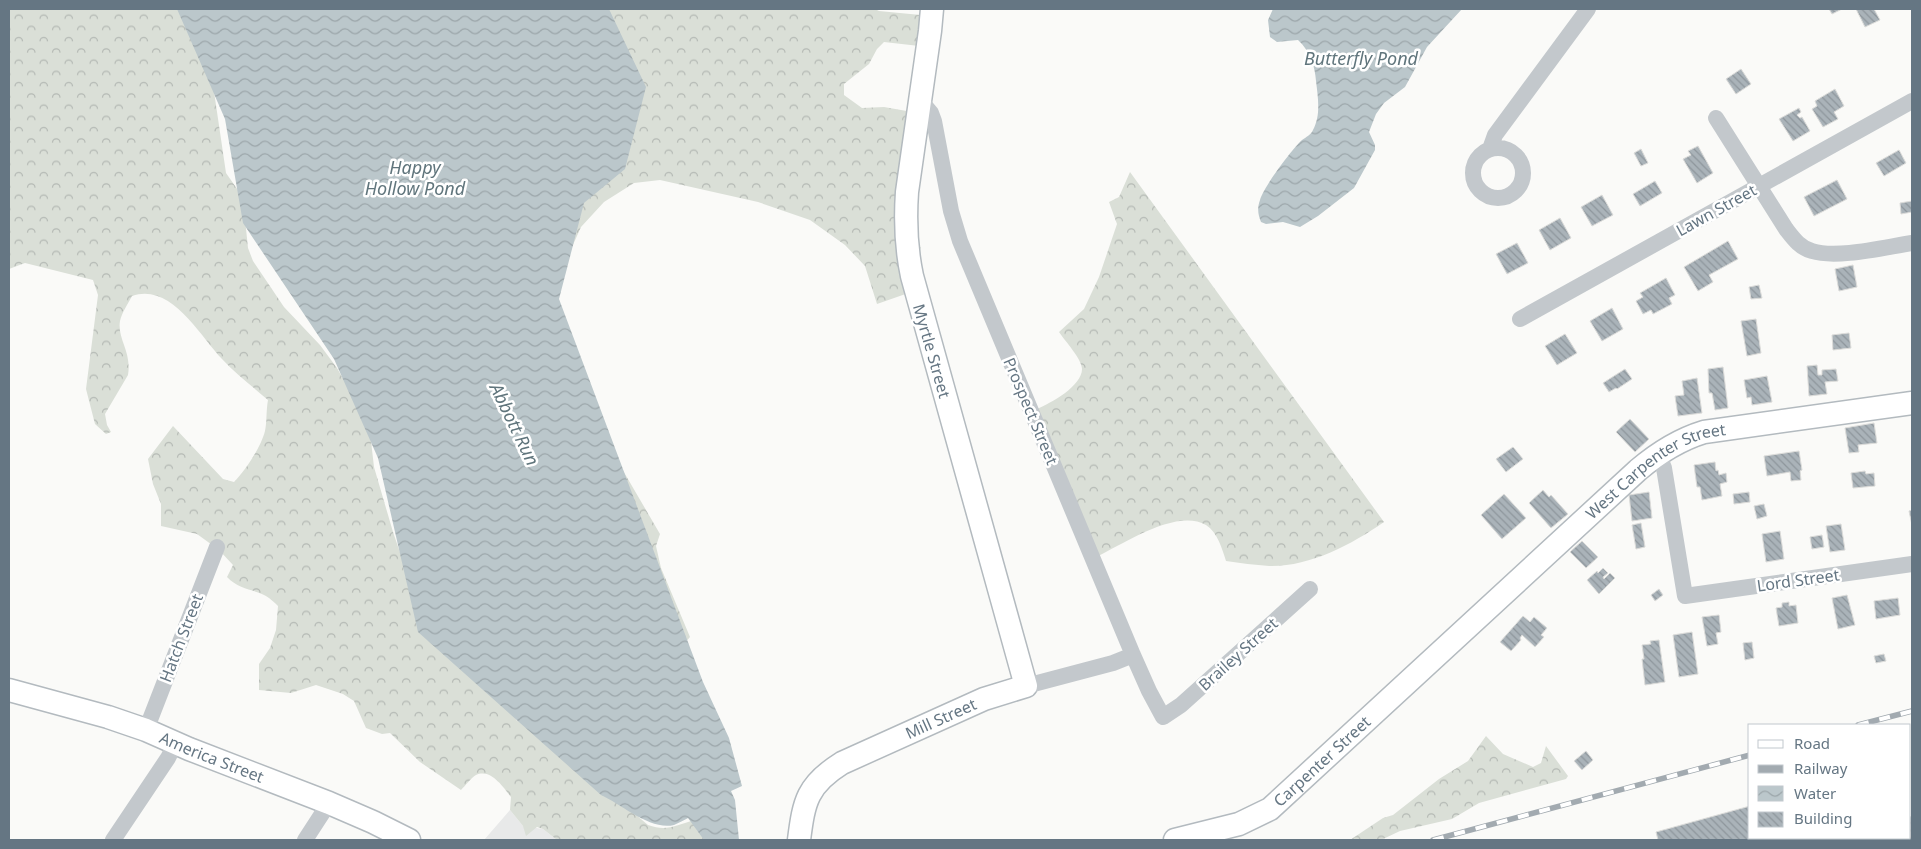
<svg xmlns="http://www.w3.org/2000/svg" width="1921" height="849" font-family="'Noto Sans',sans-serif">
	<style>
		.built { fill: #e8e9e9 }
		.forest { fill: url(#forest-crowns) }
		.water { fill: url(#water-waves) }
		.building { fill: url(#building-back-hatch); stroke: #dcdcda }
		.lines { fill: none; stroke-linecap: round; stroke-linejoin: round }
		.secondary-casing { stroke: #b3babf; stroke-width: 25 }
		.street { stroke: #c3c8cc; stroke-width: 16 }
		.secondary { stroke: #fff; stroke-width: 22 }
		.rail-casing { stroke: #a2aab0; stroke-width: 5.5 }
		.rail { stroke: #fff; stroke-width: 4; stroke-dasharray: 11; stroke-linecap: butt }
		.labels { text-anchor: middle; dominant-baseline: central; stroke-width: 5; stroke-linejoin: round; paint-order: stroke }
		.street-label { font-size: 16px; fill: #657683; stroke: #fff }
		.water-label { font-size: 18px; font-style: italic; fill: #60757c; stroke: #fff }
	</style>
	<defs>
		<pattern id="forest-crowns" width="20" height="18" patternUnits="userSpaceOnUse" patternTransform="scale(1.25)"><rect width="20" height="18" fill="#dadfd7"/><path d="M2 6a3 3 0 1 1 6 0M12 15a3 3 0 1 1 6 0" fill="none" stroke="#b4b9b4"/></pattern>
		<pattern id="water-waves" width="16" height="10" patternUnits="userSpaceOnUse" patternTransform="scale(1.25)"><rect width="16" height="10" fill="#bbc7cb"/><path d="M0 5q4-4 8 0t8 0" fill="none" stroke="#9ca6aa"/></pattern>
		<pattern id="building-back-hatch" width="6" height="6" patternUnits="userSpaceOnUse" patternTransform="scale(1.25)"><rect width="6" height="6" fill="#aab3b9"/><path d="M-1 5l2 2M0 0l6 6M5-1l2 2" fill="none" stroke="#8e969c"/></pattern>
	</defs>
	<rect width="100%" height="100%" fill="#fafaf8"/>
	<path class="built" d="M510,810L523,826L543,829L557,840H484Z"/>
	<path class="forest" d="M9,9H187L207,44L226,173L240,193L244,209L248,248L253,261L284,307L320,345L337,368L350,391L371,441L374,467L393,532L417,602L506,702L517,721L527,722L648,825C667,832 676,825 695,820L707,840H557L543,829L537,827L526,836L523,826L510,810L511,797C503,787 491,768 476,775C471,778 465,786 461,790L420,762L390,733L382,734L366,728L354,701L343,694L316,685L291,693L259,690V664L270,648L276,630L278,606C275,603 272,600 269,598C257,589 240,591 227,577L233,565L219,550L197,534L161,526V504L153,484L148,459L173,426L223,479L234,482C245,471 261,447 265,431C267,422 266,411 268,400C253,387 236,374 222,359C200,336 171,282 132,296C128,304 122,312 120,321C117,339 132,352 128,375L105,414L107,425L111,432L106,434L95,424L86,389L98,295L93,280L25,263L9,269Z
		M605,9H875L879,11L931,16L928,47L884,42L877,49L869,64L844,84V95L862,108L884,107L918,113L910,205L912,236L921,248L912,254C910,266 914,279 917,290L877,304L865,266L845,245L810,220L758,202L660,180L634,183L604,202L581,227L554,287L577,371L618,462L660,534L656,546L661,568L690,637L684,644L634,550L584,430L555,371L542,325L540,309L546,249L554,234L580,206L601,188L615,167L624,143L626,123L622,94L621,58L618,43Z
		M1130,172L1384,522C1351,545 1309,567 1269,566C1255,565 1240,563 1226,561C1222,549 1218,533 1206,525C1177,508 1125,543 1098,556L1037,409C1051,403 1082,386 1082,369C1082,359 1065,341 1059,332L1084,309L1099,277L1117,224L1109,202L1119,197Z
		M1486,736L1503,754L1533,767L1541,763L1546,746L1568,776L1566,779L1479,803L1452,819L1400,831L1381,840H1350L1383,818L1393,815L1439,779L1468,761Z"/>
	<path class="water" d="M177,9H609L646,87L625,169L584,203L559,299L703,682L729,738L742,786L731,791L735,800L739,840H704L688,818C684,820 679,823 674,825C651,831 621,804 601,795L418,632L378,458L334,359L243,223L225,119Z
		M1273,9H1462L1427,47L1405,87L1384,103L1376,114L1369,132L1375,145V150L1354,188L1318,216L1300,227L1283,222L1266,224L1261,222C1258,215 1257,208 1260,200C1263,188 1292,149 1302,140C1306,137 1311,135 1313,130C1321,115 1318,98 1316,81C1315,66 1310,51 1298,40L1277,42L1270,37L1268,20Z"/>
	<path class="building" d="M1829,9H1842L1832,14Z
		M1856,9H1874L1880,20L1865,27Z
		M1741,69L1751,84L1736,94L1726,79Z
		M1835,89L1844,106L1834,112L1838,119L1823,127L1812,109L1817,106L1815,101Z
		M1799,108L1801,112L1797,115L1800,118L1802,117L1810,131L1793,141L1779,119Z
		M1698,146L1713,173L1697,183L1683,159L1691,155L1688,151Z
		M1641,149L1648,163L1641,166L1634,153Z
		M1899,150L1906,163L1884,176L1876,163Z
		M1837,180L1847,199L1814,216L1804,197Z
		M1655,181L1662,193L1640,206L1633,194Z
		M1602,195L1613,215L1592,226L1581,207Z
		M1912,201V212L1901,214L1900,203Z
		M1560,218L1571,238L1550,250L1539,230Z
		M1728,241L1738,259L1709,275L1713,282L1698,291L1684,267Z
		M1517,243L1528,263L1507,274L1496,254Z
		M1853,265L1857,287L1839,291L1835,269Z
		M1666,278L1675,295L1669,298L1672,304L1653,314L1651,310L1643,314L1636,301L1643,297L1640,293Z
		M1759,285L1762,298L1751,299L1749,287Z
		M1612,308L1623,329L1602,341L1590,321Z
		M1756,319L1761,353L1747,356L1741,321Z
		M1849,333L1851,348L1833,350L1832,335Z
		M1565,334L1577,353L1557,365L1545,346Z
		M1817,365L1818,375H1822V370L1836,369L1838,381L1825,382L1827,394L1809,396L1807,366Z
		M1723,367L1728,408L1715,410L1712,393H1709L1708,369Z
		M1625,369L1632,379L1617,389L1616,388L1609,392L1603,383Z
		M1767,376L1772,402L1752,405L1751,397L1747,398L1744,380Z
		M1697,378L1702,413L1678,416L1675,396L1684,395L1682,381Z
		M1630,419L1649,439L1635,452L1616,432Z
		M1874,423L1877,443L1858,445L1859,452L1849,453L1845,428Z
		M1513,447L1523,459L1506,472L1496,459Z
		M1799,451L1802,470L1800,471L1801,480L1791,481L1790,472L1767,476L1764,456Z
		M1715,462L1716,471L1718,470L1719,475L1726,473L1727,482L1720,484L1722,496L1702,500L1700,487H1697L1694,465Z
		M1865,471L1866,474L1874,473L1875,486L1853,488L1851,473Z
		M1543,490L1549,497L1551,495L1568,514L1551,528L1529,503Z
		M1649,492L1652,518L1632,521L1629,495Z
		M1749,492L1750,502L1734,504L1733,494Z
		M1504,494L1526,518L1502,539L1481,515Z
		M1764,504L1767,516L1757,519L1754,506Z
		M1912,510V525L1909,511Z
		M1641,523L1645,547L1636,549L1632,525Z
		M1841,524L1845,550L1830,552L1826,526Z
		M1780,531L1784,559L1766,562L1762,534Z
		M1822,535L1824,547L1812,549L1810,537Z
		M1582,541L1598,557L1586,568L1570,552Z
		M1603,568L1608,573L1603,577L1604,579L1610,573L1615,578L1599,594L1587,580L1597,571L1598,573Z
		M1659,589L1663,595L1655,601L1651,595Z
		M1847,595L1855,625L1838,629L1832,598Z
		M1898,598L1900,615L1876,619L1874,601Z
		M1789,602V606L1796,605L1798,623L1779,626L1776,608L1782,607V603Z
		M1719,615L1721,632L1716,633L1718,644L1707,646L1702,617Z
		M1523,616L1530,622L1534,617L1547,628L1541,635L1544,637L1535,647L1522,635L1520,638L1521,640L1511,651L1500,642Z
		M1692,632L1698,674L1679,677L1673,635Z
		M1659,640L1665,682L1645,685L1642,659H1644L1642,645L1651,644L1650,641Z
		M1752,642L1754,658L1745,660L1743,643Z
		M1884,654L1886,661L1876,663L1874,656Z
		M1586,751L1593,760L1582,770L1574,761Z
		M1750,806V838H1910V817L1912,816V840H1658L1656,832Z"/>
	<g class="lines">
		<g class="secondary-casing">
			<g id="secondary">
				<path id="s1" d="M9,690L108,717L146,730L189,749L329,803L373,822L409,840"/>
				<path id="s2" d="M799,840C804,801 807,785 842,763L984,699L1026,686L912,276C906,248 905,221 907,192L930,31L932,9"/>
				<path id="s3" d="M1175,840L1239,824L1270,809L1638,470C1658,453 1678,440 1704,432L1912,403"/>
			</g>
		</g>
		<path class="street" d="M920,100L931,113L934,121L951,211L960,241L1133,655L1149,691L1163,717L1181,705L1310,589
			M1716,118L1786,229C1793,238 1800,248 1812,251C1837,259 1885,247 1912,243
			M1473 173a25 25 0 1 1 50 0a25 25 0 1 1-50 0Z
			M1490,149L1495,135L1588,9
			M1520,319L1912,101
			M1658,453L1664,468L1685,596L1912,564
			M1026,686L1113,663L1133,655
			M146,730L217,547
			M113,840L168,758L175,744
			M305,840L329,803"/>
		<use href="#secondary" class="secondary"/>
		<g class="rail-casing">
			<path id="rail" d="M1858,725L1912,711
				M1433,840L1750,755"/>
		</g>
		<use href="#rail" class="rail"/>
	</g>
	<g class="labels">
		<g class="street-label">
			<text transform="translate(1716 210) rotate(-29)">Lawn Street</text>
			<text transform="translate(932 351) rotate(74)">Myrtle Street</text>
			<text transform="translate(1031 411) rotate(67)">Prospect Street</text>
			<text stroke="none"><textPath href="#s3" startOffset="616">West Carpenter Street</textPath></text>
			<text transform="translate(1798 580) rotate(-8)">Lord Street</text>
			<text transform="translate(181 638) rotate(-69)">Hatch Street</text>
			<text transform="translate(1238 654) rotate(-42)">Brailey Street</text>
			<text stroke="none"><textPath href="#s2" startOffset="201">Mill Street</textPath></text>
			<text stroke="none"><textPath href="#s1" startOffset="214">America Street</textPath></text>
			<text stroke="none"><textPath href="#s3" startOffset="171">Carpenter Street</textPath></text>
		</g>
		<g class="water-label">
			<text x="1361" y="58">Butterfly Pond</text>
			<text x="415" y="167">Happy<tspan x="415" dy="21">Hollow Pond</tspan></text>
			<text transform="translate(515 424) rotate(64)">Abbott Run</text>
		</g>
	</g>
	<rect width="1921" height="849" fill="none" stroke="#657683" stroke-width="20"/>
	<rect x="1748" y="724" width="162" height="115" fill="#ffffff" stroke="#c1c8cd"/>
	<rect x="1758" y="740" width="25" height="8" fill="#ffffff" stroke="#c1c8cd"/>
	<text x="1794" y="749" font-size="15" fill="#657683">Road</text>
	<rect x="1758" y="765" width="25" height="8" fill="#a2aab0" stroke="#c1c8cd"/>
	<text x="1794" y="774" font-size="15" fill="#657683">Railway</text>
	<rect x="1758" y="786" width="25" height="15" fill="url(#water-waves)" stroke="#c1c8cd"/>
	<text x="1794" y="799" font-size="15" fill="#657683">Water</text>
	<rect x="1758" y="812" width="25" height="15" fill="url(#building-back-hatch)" stroke="#c1c8cd"/>
	<text x="1794" y="824" font-size="15" fill="#657683">Building</text>
</svg>
